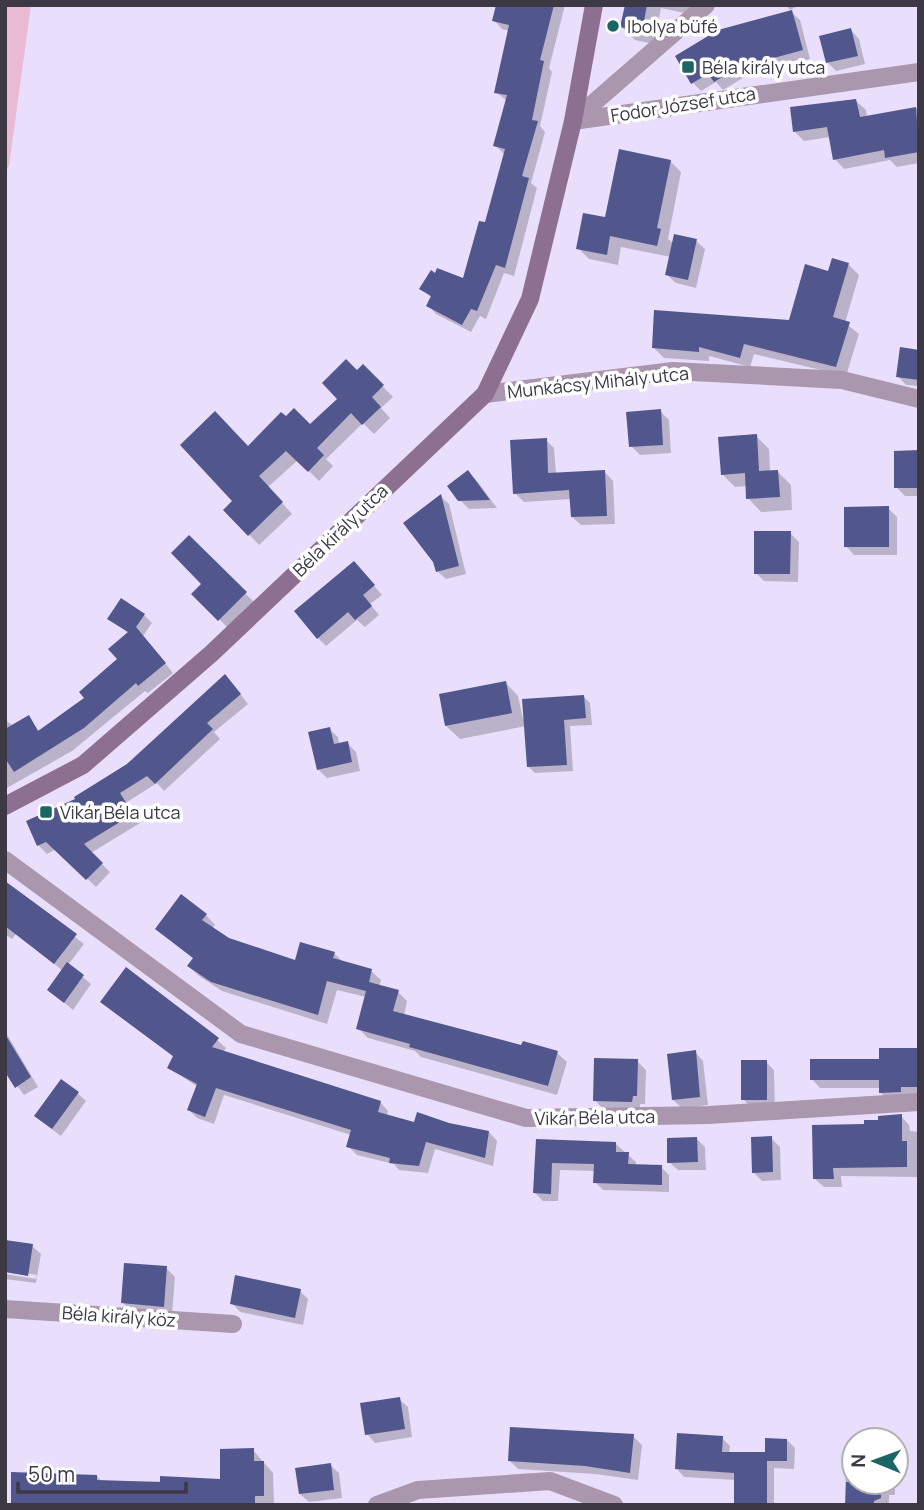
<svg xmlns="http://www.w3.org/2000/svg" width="924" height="1510" font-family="Manrope,sans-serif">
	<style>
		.green { fill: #eab9d4 }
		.shadow { fill: #0003 }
		.building { fill: #51568c }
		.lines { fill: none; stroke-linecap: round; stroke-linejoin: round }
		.street { stroke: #aa96ad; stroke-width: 18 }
		.secondary { stroke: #8d7091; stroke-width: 18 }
		.poi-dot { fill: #196662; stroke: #fff; stroke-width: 2.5 }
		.labels { text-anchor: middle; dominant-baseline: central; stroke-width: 7; stroke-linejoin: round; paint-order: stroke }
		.poi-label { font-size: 18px; fill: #3c3844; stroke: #fff; text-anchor: start }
		.street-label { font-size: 18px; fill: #3c3844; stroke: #fff }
	</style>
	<rect width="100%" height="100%" fill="#e9dffc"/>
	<path class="green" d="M5,5H31L9,166L5,172Z"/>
	<path class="shadow" d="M497,5H565L549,68L552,72L540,126L545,132L531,183L537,188L514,276L504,273L486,319L480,316L471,332L436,314L428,305L432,298L421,288L464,281L486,224L504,154L495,145L507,101L496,92L510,31L502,29L494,20Z
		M626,5H717L703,17L661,8L654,44L635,40L622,27Z
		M786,5H800L790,10Z
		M791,12L800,20L810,59L746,76L723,90L716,82L701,91L693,83Z
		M851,30L859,39L865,64L836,71L828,63Z
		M856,101L866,110L867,118L919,108V163L897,167L890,160L844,169L835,159L830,137L804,141L794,131Z
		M670,161L681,172L668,239L674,244L696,241L705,249L696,288L676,283L667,275L671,257L621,247L618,265L589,259L578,248Z
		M833,260L849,265L859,275L845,323L859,334L846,376L754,354L750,367L709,356V361L664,358L653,347L790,322L829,273Z
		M919,352V386L906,385L898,376Z
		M363,366L393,397L381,408L390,418L374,434L363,423L326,459L333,466L319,481L298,460L268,487L292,514L259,545L226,510L235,501L248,448L310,427L340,399Z
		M660,411L669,420L671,453L640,455L631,446Z
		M756,436L769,449L770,472H778L791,485L792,510L761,512L748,498V486L735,487L722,474Z
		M546,440L554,448L556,474L605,472L613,481L615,524L581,525L572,517L571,499L524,502L515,493Z
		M919,452V496H905L896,487Z
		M468,472L477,481L497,508L469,509L460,500Z
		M440,496L449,504L466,574L446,579L437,571Z
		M888,508L897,517V555H854L846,546Z
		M790,533L799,542L798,582L764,581L756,573Z
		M189,538L254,602L228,628L194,594L204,584Z
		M362,572L382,595L370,604L379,615L365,627L357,620L326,646L318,638Z
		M144,615L152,623L143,636L173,673L148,693L145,691L72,751L5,789V720L14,726L28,717L40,732L87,698L119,660L129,634L110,618Z
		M505,682L518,696L523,719L583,696L590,703L592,725L570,726L573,771L535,773L529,767L526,726L460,739L446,726Z
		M233,685L248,704L214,732L220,739L164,791L157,783L127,802L140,823L91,853L110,872L96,887L56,849L47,854L38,845L78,800Z
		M329,729L338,737L339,745L347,743L356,752L360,771L327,778L318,769Z
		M5,883L84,944L68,965L91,984L73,1010L49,990L63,971L16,934L12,939L5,934Z
		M206,915L215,925L212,929L228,939L296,963L334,953L344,963L371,971L381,980L379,987L398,992L407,1001L404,1016L522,1047L557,1053L567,1062L557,1095L421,1057L415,1051L368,1038L358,1028L366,997L337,990L327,1024L222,991L199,976L189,966L194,959L157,929Z
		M111,1010L217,1040L226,1048L223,1052L380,1102L388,1111L387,1116L415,1124L448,1125L489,1132L497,1141L493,1166L435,1149L428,1173L399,1170L394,1164L357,1155L348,1146L351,1135L224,1095L214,1124L197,1118L189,1110L198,1087L169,1068L174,1057Z
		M5,1031L38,1087L24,1095L5,1069Z
		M919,1050V1095L889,1101L880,1092V1088H820L812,1079Z
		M695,1052L703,1061L708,1105L682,1108L673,1100Z
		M637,1061L646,1070L645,1104H640V1110L603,1109L595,1100Z
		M766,1062L774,1070L775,1108H752L743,1099Z
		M77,1093L86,1101L61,1136L45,1124Z
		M901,1116L909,1125L910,1131L919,1132V1177L841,1176L842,1187H824L815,1179L866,1125Z
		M771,1138L780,1147L781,1180L762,1181L753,1172Z
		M697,1139L705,1147L706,1170H678L669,1162Z
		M537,1141L616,1144L636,1162V1166L661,1167L669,1175V1192L603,1190L595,1182V1171L560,1170L558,1201H543L535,1193Z
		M32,1246L41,1254L36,1283L5,1279V1274L36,1279L37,1275L5,1270Z
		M166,1268L175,1277L172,1314L131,1311L123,1303Z
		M300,1291L308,1299L303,1325L240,1312L232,1303Z
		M399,1399L408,1407L412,1437L375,1443L367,1434Z
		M633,1436L642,1445L638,1480L595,1474L518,1469L509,1460Z
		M722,1438L730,1446L729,1454H767L787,1440L795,1448L794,1469L774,1468V1505H736V1480L684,1477L677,1469Z
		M253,1450L273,1473L274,1505H15L13,1502L97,1476L102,1482L222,1481Z
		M330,1465L339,1473L342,1498L309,1502L300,1494Z
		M845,1465H854V1482H895V1495H889V1505H846Z"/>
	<path class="building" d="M496,5H554L540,60L544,61L532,120L538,121L522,176L529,178L505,268L496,265L477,311L471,309L462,325L426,306L431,296L419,289L431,270L435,273L437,268L463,278L479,221L485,222L505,149L493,146L507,95L494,93L509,25L492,21Z
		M625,5H647L642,32L620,27Z
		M792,10L803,50L737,68L714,82L708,74L691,84L675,56L718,30Z
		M851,28L858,56L826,63L819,36Z
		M856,99L860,117L916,107L919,152L885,158L884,150L833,160L827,127L793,132L790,107Z
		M619,149L671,160L657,228L661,229L657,246L610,236L607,255L576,249L583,213L605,217Z
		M674,234L697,239L688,280L665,275Z
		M832,258L849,263L833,317L850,322L836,367L744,344L740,358L699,347V352L652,348L654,310L789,320L805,264L828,271Z
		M900,347L919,350V380L896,377Z
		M346,359L357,370L363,364L384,385L372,397L381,407L362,425L351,413L317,448L324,455L308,472L286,451L259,476L283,502L248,536L223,510L232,501L180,445L215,411L248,446L281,412L286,416L294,408L310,424L337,399L322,383Z
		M661,409L663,445L629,447L626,412Z
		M757,434L759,471L778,470L780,497L746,499L745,473L721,475L718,437Z
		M547,438L548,473L605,470L607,516L571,517L569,490L513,494L510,440Z
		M919,450V488H894V451Z
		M468,470L490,500L458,501L447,486Z
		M441,494L459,566L436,572L433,562L403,523Z
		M889,506V547H844V507Z
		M754,531H791L790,574H754Z
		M189,535L247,592L218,621L191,594L201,584L171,553Z
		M354,561L375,585L363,595L372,606L355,620L348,612L317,639L294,611Z
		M121,598L145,614L136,627L166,663L138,686L136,683L84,728L14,772L5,758V729L29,715L38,731L84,698L79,692L117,659L108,649L128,632L107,619Z
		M225,674L241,694L207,723L213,729L155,784L147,776L120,793L133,814L84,844L103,863L86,880L46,842L37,846L26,821L75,799L74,797L127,764Z
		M506,681L512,713L445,726L439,694Z
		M584,695L586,718L564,720L567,765L527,767L522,699Z
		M330,727L334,744L348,741L352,762L317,770L308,732Z
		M5,881L77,934L54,964L5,926Z
		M181,894L207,914L202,920L229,938L295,960L300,942L335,952L333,958L372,969L369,982L399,990L393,1011L521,1045L523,1041L558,1051L548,1086L409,1047L410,1044L356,1029L366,991L327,981L318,1015L211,982L187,966L193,958L155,929Z
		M67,962L84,975L64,1003L47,990Z
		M126,967L219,1038L212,1047L381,1101L378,1112L414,1122L417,1112L449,1123L489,1131L485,1158L426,1142L419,1166L389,1163L390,1158L346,1147L351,1130L216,1088L205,1117L187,1110L197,1084L167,1068L173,1056L100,1002Z
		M5,1034L31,1077L15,1088L5,1072Z
		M879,1048H919V1087H901V1092L879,1093V1080H810V1059H879Z
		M696,1050L700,1097L672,1100L667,1054Z
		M594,1058L638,1059L637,1096H633L632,1102L593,1101Z
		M741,1060H767V1100H741Z
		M61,1079L79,1092L52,1129L34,1116Z
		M902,1114V1141H907V1167L833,1168L834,1179H813L812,1125L864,1124V1120H878V1116Z
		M772,1136L773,1172L752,1173L751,1137Z
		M697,1137L698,1162L667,1163V1138Z
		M536,1139L616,1142V1152H629L628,1164L662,1165V1185L593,1183L594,1164L552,1163L551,1194L533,1193Z
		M5,1240L33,1244L28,1276L5,1272Z
		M124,1263L167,1266L164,1307L121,1303Z
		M235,1275L301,1289L295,1318L230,1304Z
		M400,1397L405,1429L365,1435L360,1403Z
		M510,1427L634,1434L630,1473L585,1466L508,1461Z
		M677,1433L723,1436L722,1452H765V1438L787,1439V1461H767V1505H734V1473L675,1469Z
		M254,1448V1461H264V1496H255V1505L11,1503V1472L97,1475V1480L160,1482V1476L220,1479V1449Z
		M331,1463L334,1490L299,1494L295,1468Z
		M846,1482H881V1498L874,1501V1505H845Z"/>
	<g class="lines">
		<path class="street" d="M574,120L706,5
			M573,121L919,72
			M485,394L673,371L842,380L919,399
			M5,860L241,1034L526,1118L709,1115L919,1102
			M5,1309L233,1324
			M377,1505L418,1490L550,1481L614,1505"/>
		<path class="secondary" d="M5,806L83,765L212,653L485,394L530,299L573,121L594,5"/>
	</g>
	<g class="poi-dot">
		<circle cx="613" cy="26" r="7"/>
		<rect x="681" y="60" width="14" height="14" rx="3.5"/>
		<rect x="39" y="805" width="14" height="14" rx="3.5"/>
	</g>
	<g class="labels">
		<g class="poi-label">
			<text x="627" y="26">Ibolya büfé</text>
			<text x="702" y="67">Béla király utca</text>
			<text x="60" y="812">Vikár Béla utca</text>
		</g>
		<g class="street-label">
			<text transform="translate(683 104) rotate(-9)">Fodor József utca</text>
			<text transform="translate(598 382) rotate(-6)">Munkácsy Mihály utca</text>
			<text transform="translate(340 530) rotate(-44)">Béla király utca</text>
			<text transform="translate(595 1117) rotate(-1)">Vikár Béla utca</text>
			<text transform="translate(119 1316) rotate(4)">Béla király köz</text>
		</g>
	</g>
	<rect width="924" height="1510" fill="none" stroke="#3c3844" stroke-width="14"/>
	<g transform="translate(875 1461) rotate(271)"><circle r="33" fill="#ffffff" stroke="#b1afb4" stroke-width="2"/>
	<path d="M0-5L12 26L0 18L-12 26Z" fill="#196662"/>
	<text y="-10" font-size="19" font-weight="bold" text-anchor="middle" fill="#3c3844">N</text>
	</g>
	<path d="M18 1482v10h168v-10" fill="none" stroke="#3c3844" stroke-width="3.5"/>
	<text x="28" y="1482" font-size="21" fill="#3c3844" stroke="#ffffff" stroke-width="5" paint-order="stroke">50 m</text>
</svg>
